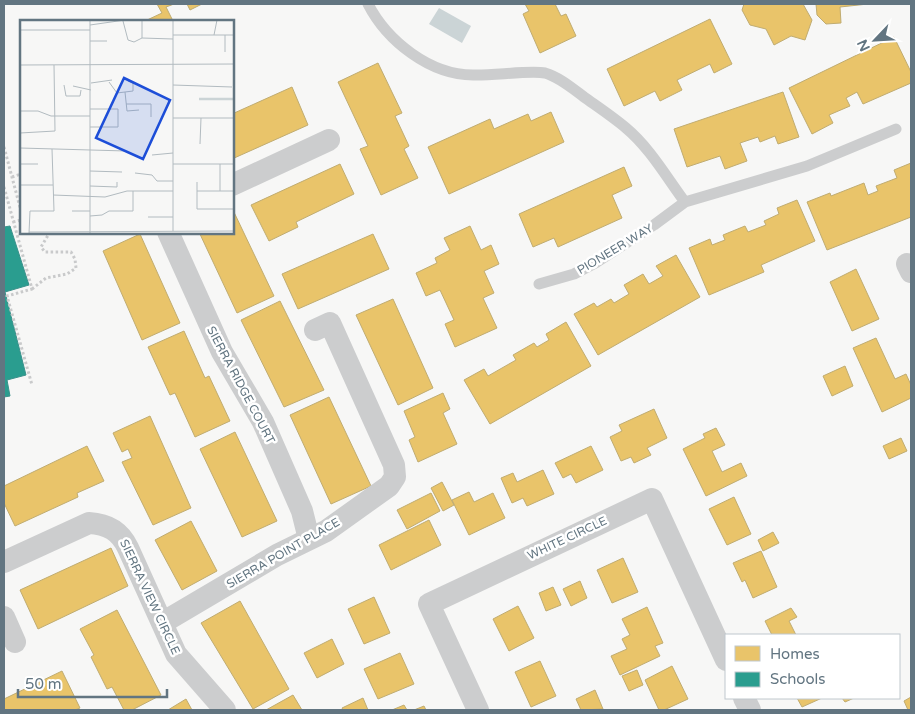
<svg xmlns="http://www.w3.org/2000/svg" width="915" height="714" font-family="'Varela Round',sans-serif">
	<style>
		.water { fill: #cbd4d6 }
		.homes { fill: #e9c46a; stroke: #c0ac71 }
		.schools { fill: #2a9d8f; stroke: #3b918b }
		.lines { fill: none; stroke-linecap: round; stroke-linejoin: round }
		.path { stroke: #c9cacb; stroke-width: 3; stroke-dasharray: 2.5 2.5; stroke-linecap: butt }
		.lane { stroke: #cccdce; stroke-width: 11 }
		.street { stroke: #cccdce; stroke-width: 22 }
		.labels { text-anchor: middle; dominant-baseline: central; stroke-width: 5; stroke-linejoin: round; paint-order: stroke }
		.street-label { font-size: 12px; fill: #627581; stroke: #fff }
		.inset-river { fill: none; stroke: #cbd4d6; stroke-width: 2.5 }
		.inset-road { fill: none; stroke: #b2bbc0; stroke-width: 1 }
		.view { fill: #1d4ed8; fill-opacity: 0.15; stroke: #1d4ed8; stroke-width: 2.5 }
		.inset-edge { fill: none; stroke: #627581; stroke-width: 2.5 }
	</style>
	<rect width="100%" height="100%" fill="#f7f7f6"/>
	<path class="water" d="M439,8L471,26L462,43L429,24Z"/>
	<path class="homes" d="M157,4H174L166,7L173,21H145L162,13Z
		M187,4H202L190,10Z
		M525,4H555L561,16L566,14L576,36L540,53L523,14L529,11Z
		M744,4H803L812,20L805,40L791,36L774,45L766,29L750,25L742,10Z
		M816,4H868L840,7L841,23L826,24L817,15Z
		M710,19L732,64L714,73L710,64L677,80L682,90L660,101L655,91L624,106L607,69Z
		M894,37L911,72V83L863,104L857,92L846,98L850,106L829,115L833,123L812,134L789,88Z
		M378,63L402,113L395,116L409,146L404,149L418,178L381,195L360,149L368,146L338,82Z
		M292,87L308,125L232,159V114Z
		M783,92L799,137L778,144L775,136L760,142L758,137L740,143L747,161L725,169L720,156L687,167L674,129Z
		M551,112L564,142L449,194L428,147L490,119L494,129L528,114L531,121Z
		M911,163V217L827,250L807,202L830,193L831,196L864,183L868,195L878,191L876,186L897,178L894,170Z
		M340,164L354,194L296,222L298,227L269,241L251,205Z
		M624,167L632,186L612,195L622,218L558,247L554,238L533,247L519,214Z
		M797,200L815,241L761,265L764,272L709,295L689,248L710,239L712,245L725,240L723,235L745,226L748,232L766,225L764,221L779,214L777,208Z
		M232,208L274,296L237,313L199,232H232Z
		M470,226L481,250L491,245L499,264L484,271L494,293L483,298L497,328L455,347L445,324L454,320L440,290L426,296L416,273L437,263L435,258L450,250L444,238Z
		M140,234L180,323L142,340L103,251Z
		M373,234L389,269L298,309L282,274Z
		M676,255L700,297L598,355L574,314L594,303L597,307L611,299L614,303L629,294L624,285L643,274L649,284L663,276L656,266Z
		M856,269L879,319L852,331L830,282Z
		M393,299L433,388L398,405L356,315Z
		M280,301L324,390L284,407L241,320Z
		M566,322L591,366L490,424L464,380L484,369L488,376L516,360L513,355L534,343L537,347L549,340L546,334Z
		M184,331L205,378L209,376L230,421L195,437L175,393L170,395L148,347Z
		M876,338L895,379L906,374L911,385V398L882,412L853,348Z
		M845,366L853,386L832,396L823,376Z
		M443,393L450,409L443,413L457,444L418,462L409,440L415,437L404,411Z
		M329,397L371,486L331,504L290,415Z
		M654,409L667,438L647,448L651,455L634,463L631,457L621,461L610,437L622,431L619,425Z
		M150,416L191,508L153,525L122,462L132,458L128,449L122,452L113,433Z
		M716,428L725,445L712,451L722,472L741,463L747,476L706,496L683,449L705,438L703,434Z
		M235,432L277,521L242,537L200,449Z
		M901,438L907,451L889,459L883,446Z
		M87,446L104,481L77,493L78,497L15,526L4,503V486Z
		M591,446L603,470L576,483L571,474L563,478L555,463Z
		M543,470L554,494L527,506L523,498L512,503L501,478L513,473L517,482Z
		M442,482L454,505L443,511L431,488Z
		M469,492L474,502L493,493L505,518L469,535L452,500Z
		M431,493L440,511L407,529L397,510Z
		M734,497L751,534L727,545L709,509Z
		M429,520L441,545L391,570L379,545Z
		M191,521L217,571L182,590L155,540Z
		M773,532L779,543L763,551L758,540Z
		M111,548L128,586L38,629L20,590Z
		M761,551L777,587L753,598L745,580L742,582L733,563Z
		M623,558L638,592L612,603L597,570Z
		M580,581L587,598L571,606L563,589Z
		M553,587L561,605L546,611L539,593Z
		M374,597L390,633L364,644L348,609Z
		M240,601L289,689L253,709L201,623Z
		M518,606L534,638L509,651L493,619Z
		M647,607L663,643L655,646L660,656L620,675L611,656L627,649L622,639L630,635L622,619Z
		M791,608L797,617L789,621L796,635H772L765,621Z
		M117,610L161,695L132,710H124L112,687L107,689L91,657L94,655L80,629Z
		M332,639L344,664L317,678L304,653Z
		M400,653L414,684L378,699L364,669Z
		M540,661L556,696L531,707L515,672Z
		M672,666L688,699L664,710H659L645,680Z
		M637,670L643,685L629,691L622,676Z
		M62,671L80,708L75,710H4V699Z
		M595,690L603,709L581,710L576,699Z
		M293,695L302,710H266Z
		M911,697V710H908L904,701Z
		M363,698L368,710H343L342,708Z
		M797,698H822L802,707Z
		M842,698H854L845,702Z
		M186,699L192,710H168Z
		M404,705L407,710H392Z
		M424,706L426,710H414Z"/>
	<path class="schools" d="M10,226L29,285L5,292L26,375L7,380L10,396L4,397V227Z"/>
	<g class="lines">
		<path class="path" d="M4,147L21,211
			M12,177L21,174
			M4,187L32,289L7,296L32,385
			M13,222L21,220
			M32,289L46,278L67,274L76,268L75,259L71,252H45L41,247L50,232"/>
		<path class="lane" d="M368,4C387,41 430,75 473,75C491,76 530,70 545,73C559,77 572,88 584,97C598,107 613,117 626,128C650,148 667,178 685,202
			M539,284L574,274L597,262L654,225L685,202L807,166L896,129"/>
		<path class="street" d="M232,185L329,140
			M168,232L222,352L263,422L302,511L309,539
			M907,264L911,272
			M4,562L89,523C108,524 120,531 128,548L176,654L225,710
			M4,617L15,642
			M162,623L277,555L326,531L389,486L395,477L394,465L330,323L315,330
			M744,698L750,710
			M478,710L429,604L652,499L726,660"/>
	</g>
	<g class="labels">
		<g class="street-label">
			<text transform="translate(615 249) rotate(-31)">PIONEER WAY</text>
			<text transform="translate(241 385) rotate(62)">SIERRA RIDGE COURT</text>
			<text transform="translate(567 538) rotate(-25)">WHITE CIRCLE</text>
			<text transform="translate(283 553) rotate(-30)">SIERRA POINT PLACE</text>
			<text transform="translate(150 597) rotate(65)">SIERRA VIEW CIRCLE</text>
		</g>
	</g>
	<g transform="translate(20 20)">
		<rect width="214" height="214" fill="#f7f7f6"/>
		<path class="inset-river" d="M179,79H214"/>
		<path class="inset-road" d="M70,0V213M153,0V211M103,1L108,20L114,22L122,18M70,5L105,0M0,10H70M153,15H214M194,15L197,0M205,15V32M122,18L153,19M122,18V0M70,21H87M0,45L214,44M89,62L97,73L113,71V63L108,61M71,63L92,60M44,65L46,76H60L61,70M153,65L212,67M53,66L71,70M105,72L107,91L119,90M106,84H131V97M70,89H98V107H70M0,91H18L31,96H70M153,98H214M0,113L35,111L34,45M180,124L181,98M0,128L106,131M132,135L153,133M0,144H18M153,144H214M200,144V171M70,151L102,152M115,153L132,155L137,161H153M177,162V189H214M0,165H33M70,166L97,167V162M177,171H214M33,175L85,177L107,171H153M10,191H34L32,129M52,191H70M70,196L82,195L89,191H113V171M128,197H153M9,212L214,211M9,213L10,191"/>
		<path class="view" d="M104,58L150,80L123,139L76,118Z"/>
		<rect width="214" height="214" class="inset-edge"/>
	</g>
	<rect width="915" height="714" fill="none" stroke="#627581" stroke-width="10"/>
	<rect x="725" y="634" width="175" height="65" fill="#ffffff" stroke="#c0c8cd"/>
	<rect x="735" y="646" width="25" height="15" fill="#e9c46a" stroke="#c0c8cd"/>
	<text x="770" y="659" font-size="15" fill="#627581">Homes</text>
	<rect x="735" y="672" width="25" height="15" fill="#2a9d8f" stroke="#c0c8cd"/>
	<text x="770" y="684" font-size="15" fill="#627581">Schools</text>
	<g transform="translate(875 40) rotate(245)" stroke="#ffffff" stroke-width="4" paint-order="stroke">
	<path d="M0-4L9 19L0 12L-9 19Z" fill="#627581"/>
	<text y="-8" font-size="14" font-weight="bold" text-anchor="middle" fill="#627581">N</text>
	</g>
	<path d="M18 689v8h149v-8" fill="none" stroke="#627581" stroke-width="2.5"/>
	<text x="25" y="689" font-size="15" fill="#627581" stroke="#ffffff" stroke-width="4" paint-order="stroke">50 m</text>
</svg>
